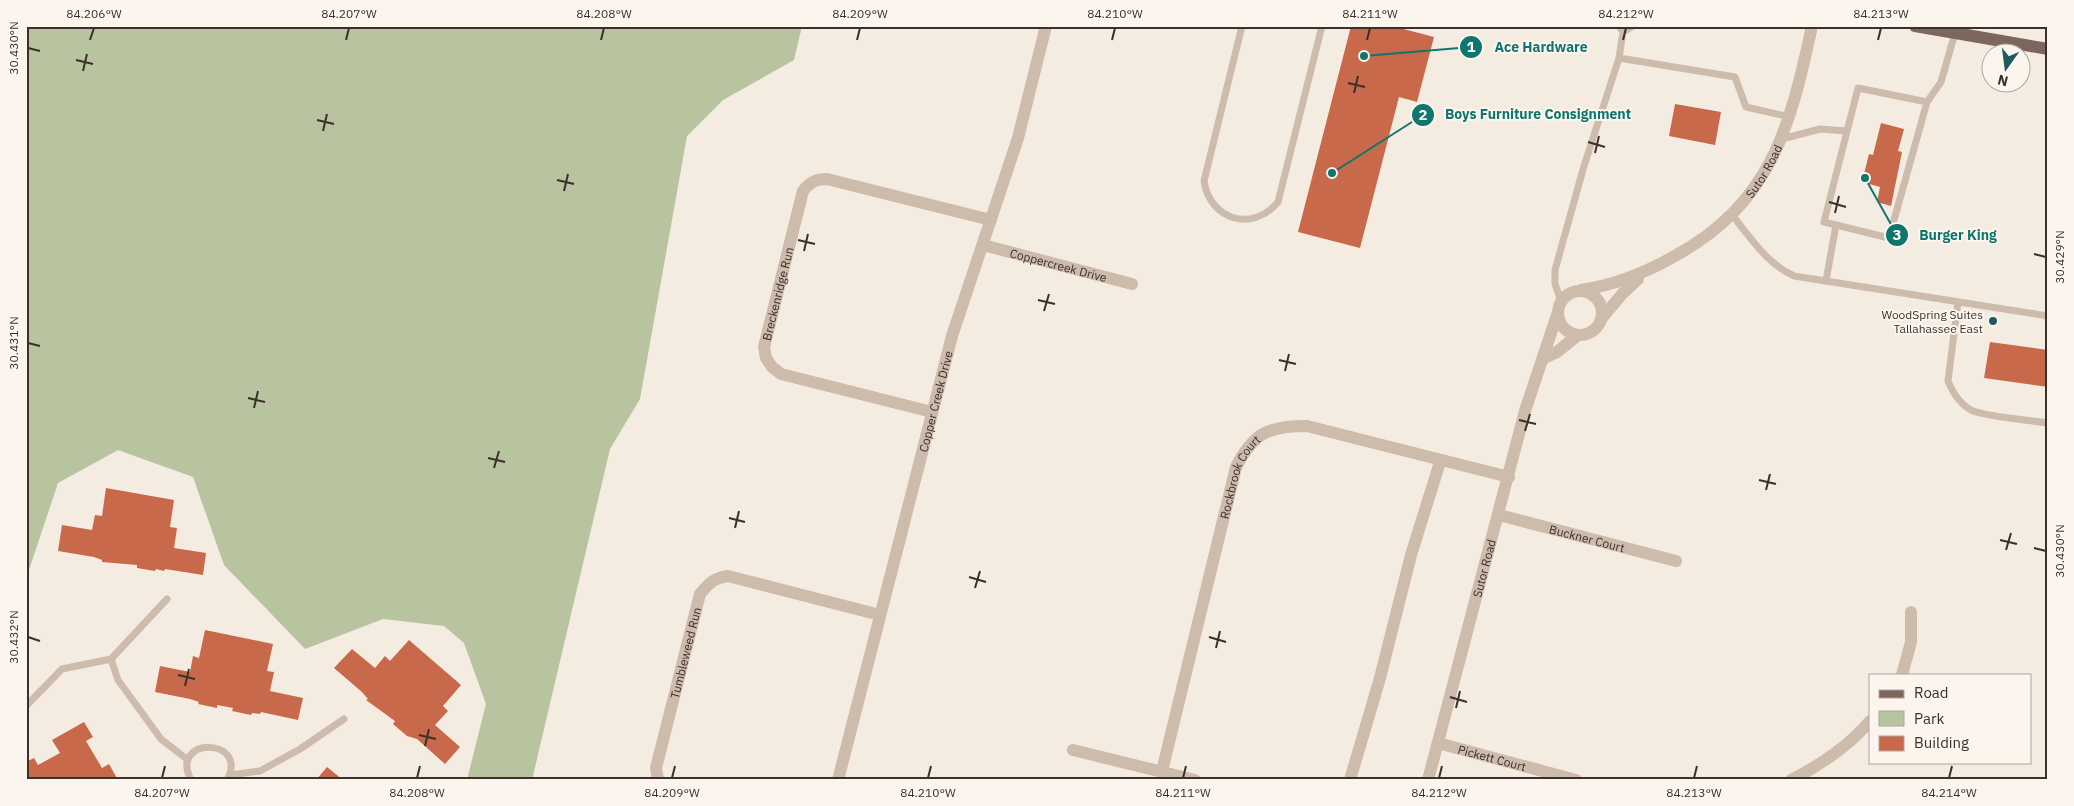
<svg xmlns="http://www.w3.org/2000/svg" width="2074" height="806" font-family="'IBM Plex Sans',sans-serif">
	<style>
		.green { fill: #b8c4a0 }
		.building { fill: #c8694b }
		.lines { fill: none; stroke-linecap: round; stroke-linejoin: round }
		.service { stroke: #cdbbac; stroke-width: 7 }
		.minor { stroke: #cdbbac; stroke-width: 12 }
		.tertiary { stroke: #cdbbac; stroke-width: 12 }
		.primary { stroke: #7d675c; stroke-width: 12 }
		.ticks { fill: none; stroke: #3b302b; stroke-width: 2 }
		.poi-dot { fill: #1f5a5e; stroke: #fbf5ee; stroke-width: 2 }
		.labels { text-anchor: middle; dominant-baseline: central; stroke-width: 4; stroke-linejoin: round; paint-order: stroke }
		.street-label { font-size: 12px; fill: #3b302b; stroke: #fbf5ee }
		.poi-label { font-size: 12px; fill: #3b302b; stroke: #fbf5ee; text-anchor: end }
		.leader { fill: none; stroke: #0f766e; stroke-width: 2 }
		.callout-dot { fill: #0f766e; stroke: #fbf5ee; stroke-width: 2 }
		.mark-label { font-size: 15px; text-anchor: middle; font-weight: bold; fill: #fff }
		.callout-label { font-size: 14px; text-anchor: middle; font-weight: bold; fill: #0f766e; stroke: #fbf5ee; stroke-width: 4; stroke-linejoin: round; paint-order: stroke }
		.neatline { fill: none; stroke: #3b302b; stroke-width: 2 }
		.ticks-label { font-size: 12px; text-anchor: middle; fill: #3b302b }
	</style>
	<rect width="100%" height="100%" fill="#f4ebe1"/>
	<path class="green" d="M26,26H802L794,60L723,100L687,136L640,399L610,449L532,780H467L486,704L464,643L444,626L383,619L305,649L224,565L193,477L118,450L58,483L26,579Z"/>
	<path class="building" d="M1351,26H1392L1434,37L1417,102L1399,97L1360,248L1298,232Z
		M1675,104L1721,112L1715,145L1669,136Z
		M1881,123L1904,129L1898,151L1902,152L1891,206L1877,202L1880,187L1862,182L1869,154L1873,155Z
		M1990,342L2048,350V387L1984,378Z
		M106,488L174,500L170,527L177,528L174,548L206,553L203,575L165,569L164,571L156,569L155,571L137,568V565L102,562V560L94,557L58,551L62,525L92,530L95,515L102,516Z
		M205,630L273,644L267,671L274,672L270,691L303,698L298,720L261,712L260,714L252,713L251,715L232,711L233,708L217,705V708L198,704L199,702L190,699L155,692L160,666L190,672L193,656L199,658Z
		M409,640L461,685L443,706L448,711L435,725L460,747L445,764L417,739L407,736L393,724L395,721L366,700L368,699L362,692L334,668L352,649L375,668L385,656L390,661Z
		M84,722L93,737L86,741L102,768L109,764L118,780H26V762L34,758L38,765L60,753L52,740Z
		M327,767L343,780H316Z"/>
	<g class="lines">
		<path class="service" d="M1242,26L1204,181C1210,220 1252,233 1278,202L1322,26
			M1619,26L1623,32L1619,58L1735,77L1746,107L1790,117
			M1623,32L1633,26
			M1927,102L1858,88L1824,222L1889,238L1927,102L1941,82L1955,33
			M1782,139L1820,129L1847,131
			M1732,215C1751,238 1766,263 1794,276L2048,316
			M1826,281L1836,225
			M1561,301L1555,284V270L1584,166L1619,58
			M1958,302L1948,381C1953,393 1960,405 1973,411C1989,417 2029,420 2048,423
			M111,659L118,680L161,739L188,760
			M26,706L62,669L111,659L167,599
			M230,775L260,771L300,749L344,719
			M191,780C168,736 250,737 227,780"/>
		<g class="minor">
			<path id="s1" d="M983,245L1132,284"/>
			<path id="s2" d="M932,412L781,374L772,367L766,358L764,347L803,191C810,182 816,179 827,179L991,220"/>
			<path id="s3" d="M1499,515L1676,561"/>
			<path d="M1902,675L1911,642V612"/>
			<path id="s4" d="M1438,743L1576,780"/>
			<path d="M1073,750L1195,780"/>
			<path id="s5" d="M1162,771L1236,467C1254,432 1269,426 1307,426L1509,477"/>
			<path id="s6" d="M658,780L656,768L700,594C709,583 714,578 728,576L880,615"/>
			<path id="s7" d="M838,780L952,336L1018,138L1046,26"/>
			<path d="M1350,780L1380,678L1411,555L1440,462"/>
			<path d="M1791,780C1819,766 1850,745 1870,721"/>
		</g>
		<g class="tertiary">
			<path id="s8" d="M1581,290C1615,285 1643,274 1673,257C1771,204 1790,128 1812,26"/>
			<circle cx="1580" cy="313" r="22"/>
			<path d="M1602,318L1623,293L1638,279"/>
			<path d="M1544,358L1557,352L1578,335"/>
			<path id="s9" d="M1428,780L1525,411L1557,315"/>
		</g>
		<path class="primary" d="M1915,26L2048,49"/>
	</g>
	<path class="ticks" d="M90,40L94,28M346,40L349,28M601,40L604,28M857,40L860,28M1112,40L1115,28M1367,40L1370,28M1623,40L1626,28M1878,40L1881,28M28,48L40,51M76,60L93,64M83,71L87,54M1348,83L1365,87M1354,93L1358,76M317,120L334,124M323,131L327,114M1588,142L1605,147M1595,153L1599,136M557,180L574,184M564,191L568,174M1829,202L1846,207M1835,213L1839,196M798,240L815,244M804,251L808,234M2034,254L2046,257M1038,300L1055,304M1044,311L1049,294M28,343L40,346M1279,360L1296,364M1285,371L1289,354M248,398L265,402M254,408L258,391M1519,420L1536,424M1525,431L1530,414M488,458L505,462M494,468L499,451M1759,480L1776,484M1766,490L1770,474M729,518L745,522M735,528L739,511M2000,540L2017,544M2034,548L2046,551M2006,550L2011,533M969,577L986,582M975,588L980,571M28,637L40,641M1209,637L1226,642M1216,648L1220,631M178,675L195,679M185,686L189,669M1450,697L1467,702M1456,708L1460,691M419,735L436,739M425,746L429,729M162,778L165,766M417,778L420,766M672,778L675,766M928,778L931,766M1183,778L1186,766M1439,778L1442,766M1694,778L1697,766M1949,778L1952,766"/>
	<circle class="poi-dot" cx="1993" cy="321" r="5"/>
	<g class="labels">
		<g class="street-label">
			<text stroke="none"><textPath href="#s8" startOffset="225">Sutor Road</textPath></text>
			<text stroke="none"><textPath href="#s1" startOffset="78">Coppercreek Drive</textPath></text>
			<text stroke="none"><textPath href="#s2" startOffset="244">Breckenridge Run</textPath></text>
			<text stroke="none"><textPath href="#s7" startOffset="391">Copper Creek Drive</textPath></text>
			<text stroke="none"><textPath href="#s5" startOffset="305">Rockbrook Court</textPath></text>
			<text stroke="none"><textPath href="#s3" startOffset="91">Buckner Court</textPath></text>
			<text stroke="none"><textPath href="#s9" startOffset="219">Sutor Road</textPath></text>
			<text stroke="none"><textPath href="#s6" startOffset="131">Tumbleweed Run</textPath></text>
			<text stroke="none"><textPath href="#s4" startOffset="56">Pickett Court</textPath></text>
		</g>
		<g class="poi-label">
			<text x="1983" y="314">WoodSpring Suites<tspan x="1983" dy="14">Tallahassee East</tspan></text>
		</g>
	</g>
	<path class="leader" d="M1364 56L1471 47M1332 173L1423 115M1865 178L1897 235"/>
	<g class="callout-dot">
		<circle cx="1364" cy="56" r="5"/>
		<circle cx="1332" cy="173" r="5"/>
		<circle cx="1865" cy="178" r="5"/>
		<circle cx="1471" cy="47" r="12"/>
		<circle cx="1423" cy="115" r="12"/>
		<circle cx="1897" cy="235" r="12"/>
	</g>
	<g class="mark-label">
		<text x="1471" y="52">1</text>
		<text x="1423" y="120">2</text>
		<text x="1897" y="240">3</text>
	</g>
	<g class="callout-label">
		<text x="1541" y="52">Ace Hardware</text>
		<text x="1538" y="119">Boys Furniture Consignment</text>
		<text x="1958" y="240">Burger King</text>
	</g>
	<rect width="2074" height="806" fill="none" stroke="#fbf5ee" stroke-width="55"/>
	<rect x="1869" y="674" width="162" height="90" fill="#fbf5ee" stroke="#aea6a0"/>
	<rect x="1879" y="690" width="25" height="8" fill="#7d675c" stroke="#aea6a0"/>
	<text x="1914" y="698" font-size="15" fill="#3b302b">Road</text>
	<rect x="1879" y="711" width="25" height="15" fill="#b8c4a0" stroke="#aea6a0"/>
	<text x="1914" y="724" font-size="15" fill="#3b302b">Park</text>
	<rect x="1879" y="736" width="25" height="15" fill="#c8694b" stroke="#aea6a0"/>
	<text x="1914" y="748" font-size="15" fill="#3b302b">Building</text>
	<g transform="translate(2006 68) rotate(194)"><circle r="24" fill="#fbf5ee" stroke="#aea6a0"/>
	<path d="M0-4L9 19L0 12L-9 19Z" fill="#1f5a5e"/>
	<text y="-8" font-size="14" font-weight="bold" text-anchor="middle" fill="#3b302b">N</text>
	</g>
	<rect x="28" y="28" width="2018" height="750" class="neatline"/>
	<g class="ticks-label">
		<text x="94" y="18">84.206°W</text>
		<text x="349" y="18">84.207°W</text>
		<text x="604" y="18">84.208°W</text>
		<text x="860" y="18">84.209°W</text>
		<text x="1115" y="18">84.210°W</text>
		<text x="1370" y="18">84.211°W</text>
		<text x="1626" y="18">84.212°W</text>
		<text x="1881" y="18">84.213°W</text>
		<text transform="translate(14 48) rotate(-90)" y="4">30.430°N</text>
		<text transform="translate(2060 257) rotate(-90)" y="4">30.429°N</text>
		<text transform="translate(14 343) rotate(-90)" y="4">30.431°N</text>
		<text transform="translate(2060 551) rotate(-90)" y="4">30.430°N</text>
		<text transform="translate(14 637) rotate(-90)" y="4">30.432°N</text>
		<text x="162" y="797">84.207°W</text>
		<text x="417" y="797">84.208°W</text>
		<text x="672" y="797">84.209°W</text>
		<text x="928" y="797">84.210°W</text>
		<text x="1183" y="797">84.211°W</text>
		<text x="1439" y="797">84.212°W</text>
		<text x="1694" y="797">84.213°W</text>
		<text x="1949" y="797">84.214°W</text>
	</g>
</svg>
